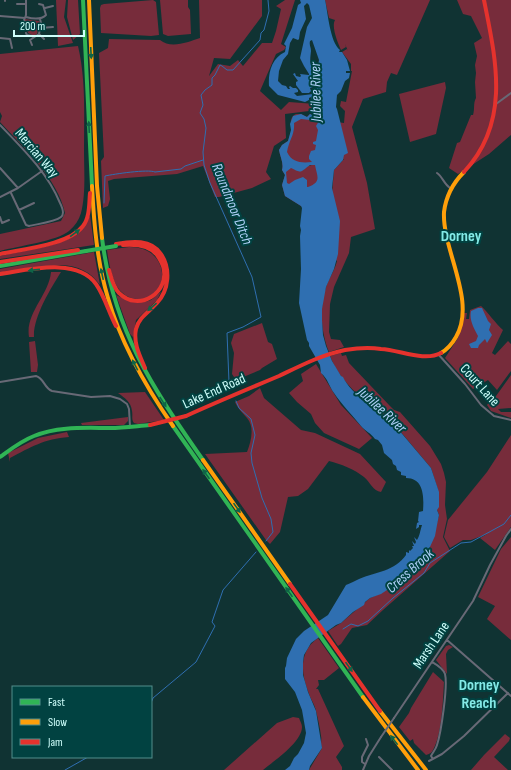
<svg xmlns="http://www.w3.org/2000/svg" width="511" height="770" font-family="'Sofia Sans Condensed',sans-serif">
	<style>
		.green { fill: #772c3b }
		.water { fill: #2f6fb1; fill-rule: evenodd }
		.lines { fill: none; stroke-linecap: round; stroke-linejoin: round }
		.stream { stroke: #2f6fb1; stroke-width: 1 }
		.street { stroke: #686976; stroke-width: 2 }
		.fast { stroke: #30b455; stroke-width: 4 }
		.slow { stroke: #ff9f0a; stroke-width: 4 }
		.jam { stroke: #e5322d; stroke-width: 4 }
		.street-bridge { stroke: #686976; stroke-width: 2 }
		.fast-bridge { stroke: #30b455; stroke-width: 4 }
		.jam-bridge { stroke: #e5322d; stroke-width: 4 }
		.oneway { fill: #0f6447 }
		.labels { text-anchor: middle; dominant-baseline: central; stroke-width: 4; stroke-linejoin: round; paint-order: stroke }
		.street-label { font-size: 14px; fill: #cffffc; stroke: #014241 }
		.water-label { font-size: 15px; font-style: italic; fill: #afd0f7; stroke: #014241 }
		.quarter-label { font-size: 16px; font-weight: bold; fill: #83eae7; stroke: #014241 }
	</style>
	<rect width="100%" height="100%" fill="#103333"/>
	<path class="green" d="M56,0H66L64,17L73,43L58,46Z
		M68,0H78L80,34L73,40L67,17Z
		M153,0L156,2L159,35L151,36L101,33L100,8L101,5L104,4Z
		M160,0H188V7L190,10L191,34L168,36L163,34Z
		M199,0H262V16L230,59L214,58L209,76L218,64L230,66L238,60L243,66L262,43H272L276,31L281,9L276,6L285,0H295L281,44L286,47L284,50L276,54L260,91L281,110L289,102L315,104L317,110L285,114L286,138L274,146L266,172L271,179L252,188L219,197H215L203,166L177,174L114,179L108,181L110,199L108,206L103,208L101,161L104,157L99,53L108,48L109,39L160,40C171,49 188,42 200,38Z
		M325,0H430L397,75L391,73L387,82L386,92L363,99L352,127L367,183L375,229L351,237L349,253L334,287L330,304L329,332L331,339L340,340L344,347L329,352C321,332 319,308 326,287C329,278 335,270 337,261L335,259L332,193L334,170L344,159H343L337,122L344,123L345,111L340,106L341,101L346,102L352,71H351V64L342,52L347,49L348,51L345,44L346,47L341,50C338,43 331,27 335,20L329,18Z
		M457,0H511V135L489,154L458,174L449,168L457,143L460,142L471,115H473C475,109 473,103 476,98L475,82L476,73L475,65L477,56L474,43L482,38L471,16L463,14Z
		M25,19L39,21L40,23L37,34L34,36L28,33L25,25Z
		M78,46C86,80 84,115 84,149C84,169 86,194 81,213C79,220 75,226 69,231C57,241 18,246 0,251V234L61,221L65,213C58,179 23,147 0,122L2,116L0,112V54Z
		M445,82L446,88L436,134L410,142L399,94Z
		M296,114H301L307,117L310,114L320,121V130L314,161L305,167L315,164L316,165C323,185 312,191 301,206L285,196L282,185L285,175L282,170C284,163 280,157 279,150L282,145L288,141C289,138 290,135 291,132C292,125 288,118 296,114Z
		M90,215L94,245L0,259V256C20,251 64,246 78,233C84,228 87,222 90,215Z
		M129,247C172,246 172,302 136,299C129,298 122,294 118,288C111,277 109,263 107,250Z
		M94,252L100,285C90,271 78,266 61,265L0,273V269Z
		M51,272H61C51,288 33,317 34,337H29C25,313 49,295 51,272Z
		M161,292L157,300L136,320L133,337L130,334L116,295C126,300 140,305 151,300C154,298 157,294 161,292Z
		M481,306C487,311 496,324 503,330L492,353L495,355L508,341L511,344V371L497,390L488,380L473,389L445,358L458,338L464,313H467L466,319H469L470,310Z
		M262,323L268,342L272,344L277,359L262,368L260,370L236,380L232,374L234,353L231,343L234,334Z
		M35,341L38,365L37,372H31L29,342Z
		M341,353L342,356L346,355L349,363L390,406L394,410L400,412L430,446L441,464L444,473L446,482L445,505L447,519L443,537L450,551L383,610L367,625L352,628L341,644L338,646L328,631L341,623L370,598L381,593L402,580L422,560L433,538L439,515L437,510L438,490L431,468L400,431L391,424V422C368,403 341,385 330,356Z
		M316,364L341,405L372,438L359,449L324,433L315,423L311,414L297,402L289,393L303,381L301,374Z
		M511,375V408L498,409L501,412H511V418L491,411L487,405L490,401L491,403Z
		M260,388L264,398L301,430L315,433L360,454L386,482L381,492C373,491 370,482 364,477C354,469 341,464 329,461L308,489L298,496L288,497L280,532L270,544L266,540L205,454L247,452C251,442 255,427 247,418C242,412 238,409 235,402L249,396Z
		M145,392L164,420L138,424L134,423C131,419 133,416 132,411C131,402 125,398 118,393Z
		M128,417V421L124,425H82L81,423Z
		M67,432L69,437C44,439 31,447 10,458V462L8,453L38,438Z
		M511,435V527L495,550L480,538L487,534L471,540H463L450,548L444,537L448,520L487,472Z
		M511,537V640L487,619L495,606L478,597L501,549Z
		M318,638L339,668L324,680H318L319,685L316,689H318L344,746L336,757L342,767V770H309L322,748C320,744 322,740 321,736C320,728 318,719 316,711C315,705 311,700 309,694C301,674 298,652 318,638Z
		M449,645L453,647L448,650L446,654L447,674L436,660L446,646Z
		M433,672L444,682C443,700 442,735 433,750C432,753 429,754 426,755L414,743L413,739L410,741L399,727L409,713L411,708Z
		M293,717L299,718C300,721 302,724 302,727C302,742 274,761 263,770H224L277,723Z
		M505,734L510,738L509,741L494,757L508,770H471L484,755Z"/>
	<path class="water" d="M300,0H325C328,13 330,42 340,50L339,52H342L347,60L350,71H346V73H350L349,78L345,81L341,91L337,95L336,107L337,109L348,153L344,155L343,160L334,170L332,188L340,221L338,254L334,269L326,287L322,309V320L323,335L326,346L332,361L341,376L343,377C351,394 376,410 391,423V424L396,429H398L431,468L439,492V507L437,510L439,515L437,525L435,536L429,549L415,568L402,580L381,594L370,598L365,602L364,605L353,612L341,623L336,625L311,643L304,655L303,662V675L308,692L316,711L322,748L310,766L309,770H285L290,766L294,758L298,754L304,743L306,733L302,710L295,692L285,679V668L286,666L287,658L296,639L304,631L328,615L346,585C351,583 355,581 359,579C376,572 395,571 406,555V552L409,553V550L410,551L413,548L412,546H414L412,541L415,544L416,542L414,537L417,540C420,535 420,531 422,525H419V527L416,529L417,523L419,522L418,521L419,512L423,511C424,497 424,478 406,478V476L401,475V472L397,470L396,466L393,464L392,460L384,453L382,445L378,440L375,439C371,433 365,431 361,426C353,416 342,405 334,393C329,386 328,379 321,373L320,365L309,346V343L307,340L299,303L301,269L300,236L301,230L300,226L302,208L301,206L285,196L282,185L285,175L282,170C284,163 280,157 279,150L282,145L288,141L291,130L290,124L293,116L301,114L307,117L310,114L319,118L321,117L320,105L317,96L315,98L316,101L312,100L311,97L309,98V100L305,102L278,95L269,86C268,72 272,58 285,52L286,46L284,44L292,28L298,5L301,3ZM307,3L309,5L312,18L307,27L300,58L304,66L309,74V75L300,74L301,76L300,77L296,76L295,73L293,74L298,81L296,82V85L302,93H309L311,91L310,88L316,86L317,92L313,94L297,96L294,93L298,92V90L296,88H293L290,86L289,87L290,89H288L286,86L282,85L278,81L279,71L283,60L288,54L290,43L293,38L298,40L299,39L300,32L306,19L304,6ZM312,40L319,60L317,71L315,72C309,65 310,60 311,51C311,47 309,45 310,41ZM301,119L319,121L316,126L318,130L316,141L313,142V144L316,145L315,150L311,151L309,156V159L312,162C302,163 292,163 287,152C289,140 295,135 294,123ZM310,165H315C317,176 322,182 308,187H307V180L303,177L295,180L289,184L287,183L286,172L291,168C303,174 300,172 310,165Z
		M478,308H482L488,321L491,324L489,330L492,335L487,343L485,339L479,345L478,348H471L469,344L476,341L478,336C474,328 469,320 471,311Z"/>
	<g class="lines">
		<path class="stream" d="M104,203L105,176C114,174 148,169 155,172L181,169L185,166L203,160
			M229,382L227,333L243,327L261,317L252,277L210,183L204,165L203,152L206,128L204,119L200,113L203,105L201,95L205,90L212,85V78L215,75L220,65L222,66L227,70H233L260,40L261,33L264,30L269,11L268,0
			M236,401L239,408L251,419L255,435L251,453L252,463L262,498L271,519L273,532L266,541
			M343,629L351,624L358,626L368,621L393,598L424,573L430,563L461,543L471,542L504,524L511,515
			M151,703L153,698L196,662L215,626L212,622L223,590L256,552
			M65,770L88,757"/>
		<path class="street" d="M5,1V0
			M17,4H26
			M45,8L53,6
			M0,16L25,18L26,15V0
			M26,17C33,19 41,20 46,15L43,5L39,4
			M24,18L25,27
			M40,28L53,27
			M26,33L27,35L32,36L34,37
			M39,34L44,39
			M0,38L10,39L12,48
			M32,45L30,40L39,34L41,23L40,19
			M496,104L511,93
			M0,125C23,149 47,172 60,203C62,207 65,214 61,217C55,222 37,224 29,226L26,225L11,193
			M0,168L18,188
			M437,173C442,176 444,184 450,188
			M0,197L18,188L42,171
			M19,210L34,203
			M0,217L2,223L9,220
			M438,354L465,384L481,405L494,416L511,420
			M0,382L36,376C44,378 44,388 52,391L91,397L110,396L120,399L127,404L129,409L130,427
			M447,640L511,696
			M432,662C437,665 443,668 445,674C448,686 441,733 437,745C436,749 433,752 431,756L433,759
			M394,718L473,601L490,565L506,536L511,529
			M379,757L392,770
			M429,761L442,754L464,736L508,693
			M365,764L362,762V757L368,745L366,739
			M363,770L369,756L381,737"/>
		<path class="fast" d="M83,0L92,186
			M102,238C113,329 152,387 203,460
			M0,266L86,251
			M173,426L363,697
			M0,457C11,449 21,441 34,436C58,426 85,428 110,428C124,428 137,426 150,425"/>
		<path class="slow" d="M89,0L97,186L102,238
			M92,186C94,224 97,262 108,298C121,344 146,387 173,426
			M441,353C448,349 452,344 456,337C477,301 442,250 444,212C446,196 453,183 464,172
			M203,460L290,584
			M363,697L418,770
			M380,711L426,770"/>
		<path class="jam" d="M464,172C511,122 496,60 484,0
			M116,244C132,241 151,239 161,254C171,269 169,290 157,303C149,312 139,317 136,329C133,343 140,356 145,368
			M0,254C23,249 69,245 83,226C90,217 89,203 90,193
			M0,262L78,250
			M109,270C111,277 113,287 119,293C139,313 171,292 163,266C162,263 160,260 159,258C152,245 136,244 123,245
			M0,274C28,270 77,257 96,284C105,297 109,313 116,326
			M186,416C217,402 248,389 279,376C300,366 321,355 345,350C357,348 369,347 381,349C400,350 424,362 441,353
			M290,584L380,711"/>
		<path class="street-bridge" d="M381,737L394,718"/>
		<path class="fast-bridge" d="M86,251L116,246"/>
		<path class="jam-bridge" d="M150,425L186,416"/>
	</g>
	<defs><path id="oneway-solid" d="M-6-.8H1V-3.2L6.5 0L1 3.2V.8H-6Z"/></defs>
	<g class="oneway">
		<use href="#oneway-solid" transform="translate(91 53) rotate(87)"/>
		<use href="#oneway-solid" transform="translate(89 127) rotate(-93)"/>
		<use href="#oneway-solid" transform="translate(75 233) rotate(-36)"/>
		<use href="#oneway-solid" transform="translate(34 270) rotate(173)"/>
		<use href="#oneway-solid" transform="translate(102 274) rotate(-102)"/>
		<use href="#oneway-solid" transform="translate(152 307) rotate(139)"/>
		<use href="#oneway-solid" transform="translate(135 365) rotate(-117)"/>
		<use href="#oneway-solid" transform="translate(163 402) rotate(57)"/>
		<use href="#oneway-solid" transform="translate(206 474) rotate(-125)"/>
		<use href="#oneway-solid" transform="translate(237 508) rotate(55)"/>
		<use href="#oneway-solid" transform="translate(289 592) rotate(-125)"/>
		<use href="#oneway-solid" transform="translate(349 667) rotate(55)"/>
		<use href="#oneway-solid" transform="translate(394 740) rotate(-127)"/>
	</g>
	<g class="labels">
		<g class="street-label">
			<text transform="translate(37 153) rotate(50)">Mercian Way</text>
			<text transform="translate(480 385) rotate(48)">Court Lane</text>
			<text transform="translate(214 391) rotate(-24)">Lake End Road</text>
			<text transform="translate(431 645) rotate(-56)">Marsh Lane</text>
		</g>
		<g class="water-label">
			<text transform="translate(316 92) rotate(-91)">Jubilee River</text>
			<text transform="translate(232 204) rotate(68)">Roundmoor Ditch</text>
			<text transform="translate(382 410) rotate(43)">Jubilee River</text>
			<text transform="translate(410 571) rotate(-42)">Cress Brook</text>
		</g>
		<g class="quarter-label">
			<text x="461" y="236">Dorney</text>
			<text x="479" y="685">Dorney<tspan x="479" dy="18">Reach</tspan></text>
		</g>
	</g>
	<rect x="12" y="686" width="140" height="72" fill="#014241" stroke="#538e8c"/>
	<rect x="20" y="699" width="20" height="6" fill="#30b455" stroke="#538e8c"/>
	<text x="48" y="706" font-size="12" fill="#cffffc">Fast</text>
	<rect x="20" y="719" width="20" height="6" fill="#ff9f0a" stroke="#538e8c"/>
	<text x="48" y="726" font-size="12" fill="#cffffc">Slow</text>
	<rect x="20" y="739" width="20" height="6" fill="#e5322d" stroke="#538e8c"/>
	<text x="48" y="746" font-size="12" fill="#cffffc">Jam</text>
	<path d="M14 30v6h70v-6" fill="none" stroke="#cffffc" stroke-width="2"/>
	<text x="20" y="30" font-size="12" fill="#cffffc" stroke="#014241" stroke-width="3" paint-order="stroke">200 m</text>
</svg>
